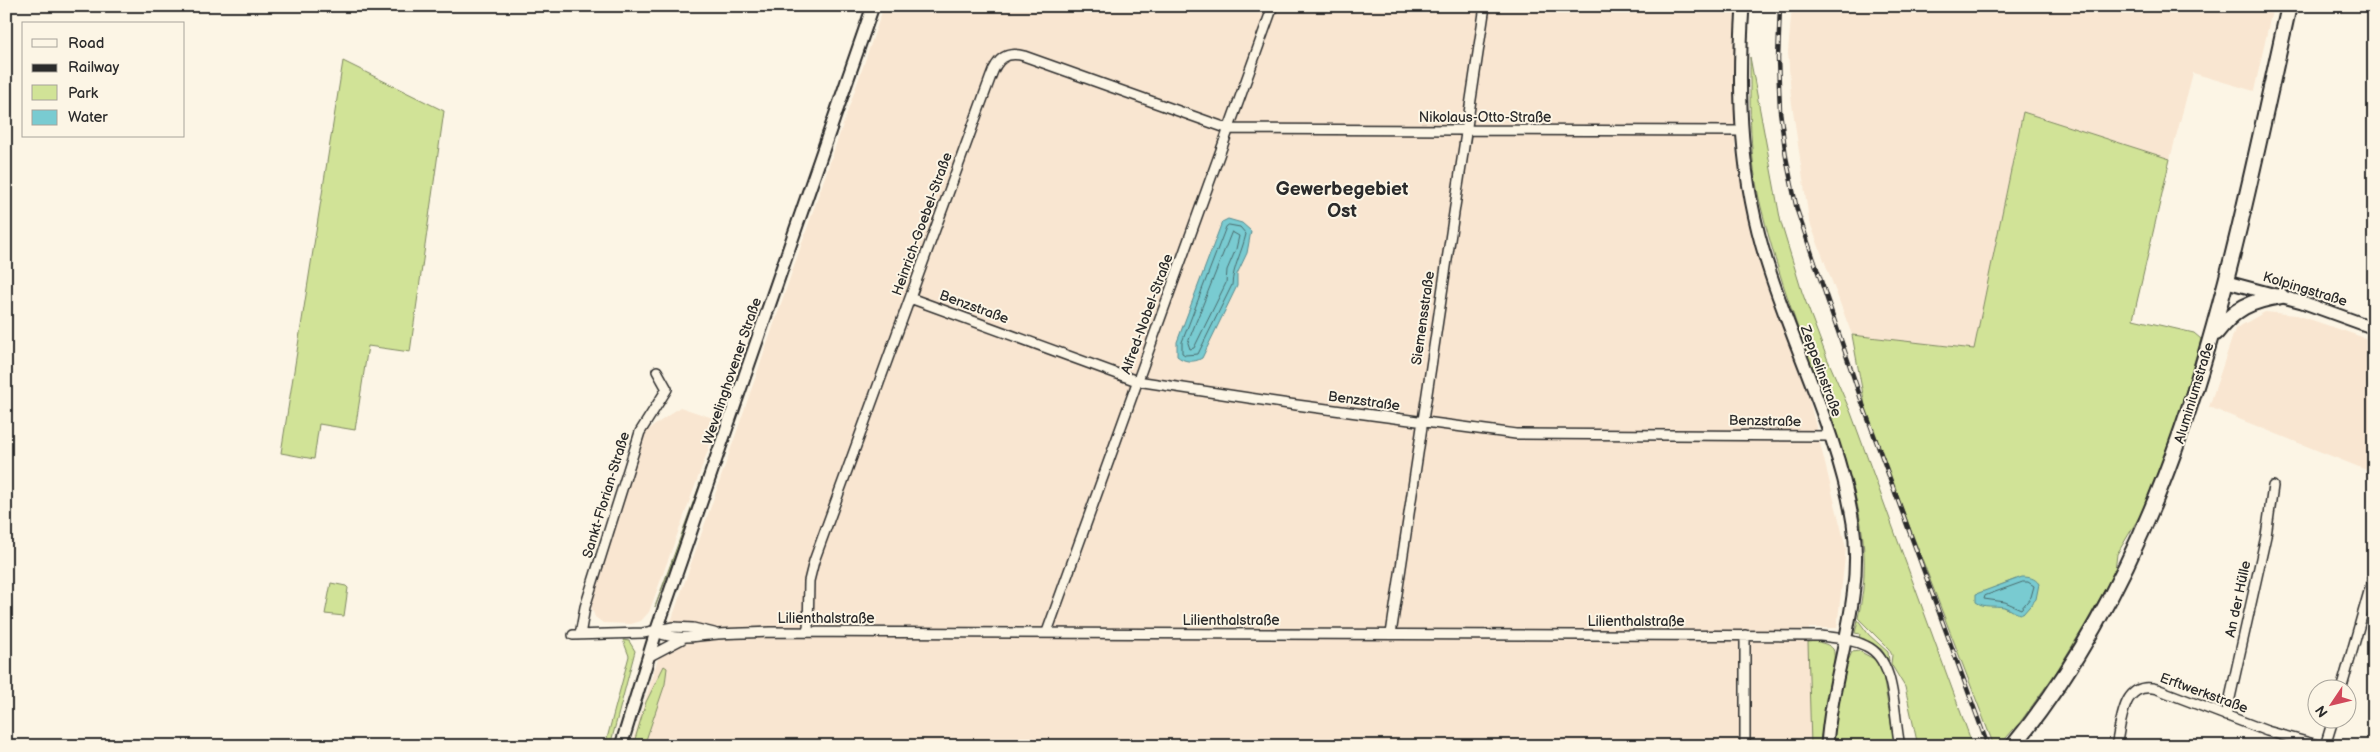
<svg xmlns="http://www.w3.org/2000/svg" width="2380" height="752" font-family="'Balsamiq Sans',sans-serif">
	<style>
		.built { fill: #f9e6d1 }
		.green { fill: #d1e397; stroke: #7e8761; fill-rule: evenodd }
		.water { fill: #79cbd1; stroke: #5a8b8f }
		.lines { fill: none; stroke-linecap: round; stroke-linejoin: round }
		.shore { stroke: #4a6b6d; stroke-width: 1 }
		.minor-casing { stroke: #2b2b2b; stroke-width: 12 }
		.tertiary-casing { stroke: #2b2b2b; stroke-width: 15 }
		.primary-casing { stroke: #2b2b2b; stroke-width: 18 }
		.minor { stroke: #fcf5e5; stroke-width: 9 }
		.tertiary { stroke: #fcf5e5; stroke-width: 11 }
		.primary { stroke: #fcf5e5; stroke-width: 14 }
		.rail-casing { stroke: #2b2b2b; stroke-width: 4.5 }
		.rail { stroke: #fcf5e5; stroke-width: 2.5; stroke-dasharray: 8; stroke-linecap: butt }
		.labels { text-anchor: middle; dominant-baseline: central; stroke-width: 4; stroke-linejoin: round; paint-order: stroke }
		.street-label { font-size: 14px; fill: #2b2b2b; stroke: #fcf5e5 }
		.district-label { font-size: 19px; font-weight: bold; fill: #2b2b2b; stroke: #fcf5e5 }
	</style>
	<rect width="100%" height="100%" fill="#fcf5e5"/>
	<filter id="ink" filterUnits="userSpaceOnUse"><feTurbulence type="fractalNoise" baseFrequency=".02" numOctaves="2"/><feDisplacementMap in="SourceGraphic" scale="10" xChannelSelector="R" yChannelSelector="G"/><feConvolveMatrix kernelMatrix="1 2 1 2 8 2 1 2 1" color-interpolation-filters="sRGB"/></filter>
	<g filter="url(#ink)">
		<path class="built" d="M884,6H1737L1735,146L1743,190L1756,247L1775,308L1808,395L1846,548L1837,628H1809L1811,746H631L656,665Z
			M1792,6H2273L2254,91L2193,73L2170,159L2023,112L1974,349L1852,335L1809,220L1791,97L1788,52Z
			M2265,312L2297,315L2374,341V473L2209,407L2235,329Z
			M680,407L719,420L649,612L641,621L631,624L603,623L595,617L590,604L644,433Z"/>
		<path class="green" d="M1750,57L1781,223L1802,292L1827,358L1851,413L1973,746H1918L1905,687L1891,664L1892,655L1889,649L1858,618C1876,542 1852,479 1827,409C1803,343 1778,276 1761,207C1749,159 1750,107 1750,57Z
			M343,61L444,111L410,352L368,346L355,430L319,424L314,459L281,453Z
			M2023,112L2170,159L2133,319L2194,333L2201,339L2179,414L2159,470L2141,514L2117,554L2115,571L2085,625L2055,674L2021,721L1999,746H1994L1867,416L1852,335L1974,349ZM2016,579L2010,610L2004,607L1991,589Z
			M799,200H801L690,517L655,607L706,467Z
			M331,583L346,586L348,588L344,616L325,614Z
			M1858,620L1869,635L1888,652L1889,661L1881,649L1859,638L1860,634L1855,633Z
			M623,640L629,641L635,651L610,746H605L629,656Z
			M1815,641C1821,643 1829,644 1833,649C1839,659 1822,730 1819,746H1811L1808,642Z
			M1859,651L1876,660L1882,670L1895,746H1833C1834,716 1838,678 1852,652Z
			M664,666L667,668L665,684L644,746H633L646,702Z"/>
		<path class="water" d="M1228,219L1242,223L1251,231L1247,253L1237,274V286L1202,358C1194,363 1184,362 1177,356V342L1222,222Z
			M2022,577C2029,577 2035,578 2039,584L2036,599L2023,614C2015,614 2011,609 2004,607C1994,605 1984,608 1976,602V594Z"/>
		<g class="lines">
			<path class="shore" d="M1229,225L1240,227L1246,234C1242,252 1233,267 1232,285L1198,354L1185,355L1182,353V342L1226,227Z
				M1232,232L1239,236L1236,249L1227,270L1226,283L1194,348L1190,349L1188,343Z
				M2023,582H2028L2034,586L2031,597L2021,609L2005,602L1984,599L1985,596Z"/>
			<g class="minor-casing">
				<path id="minor" d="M910,298L1137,381L1289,404L1516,434L1829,436
					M656,632C678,641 696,636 718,634C736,633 753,633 770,632L1820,636C1836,638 1852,639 1866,646C1897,660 1893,716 1900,746
					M808,632L809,581L814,561L991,76C997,59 1006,51 1024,56L1229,129L1741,131
					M1047,632L1273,6
					M1391,634L1485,6
					M573,635L643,633L673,627L693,628L714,633
					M580,635L585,607L640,432L667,389L657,371
					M648,657L682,639
					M2341,690L2374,574
					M2226,716L2266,536L2273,486
					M1745,746V635
					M2116,746C2122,721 2122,680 2157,689L2267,731L2321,746
					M2325,746L2333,720"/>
			</g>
			<g class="tertiary-casing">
				<path id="tertiary" d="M1743,6C1737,96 1740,180 1768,266C1795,352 1839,435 1853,523C1865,600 1832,670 1827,746
					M2227,282L2302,302L2374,328
					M621,746L656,632L873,6"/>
			</g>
			<g class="primary-casing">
				<path id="primary" d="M2216,333C2235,308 2250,301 2281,296
					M2013,746C2185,535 2231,264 2289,6"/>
			</g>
			<use href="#minor" class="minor"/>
			<use href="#tertiary" class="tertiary"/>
			<use href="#primary" class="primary"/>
			<g class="rail-casing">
				<path id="rail" d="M1780,6L1778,59L1780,111L1786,157L1797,210L1863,405L1988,746"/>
			</g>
			<use href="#rail" class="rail"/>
		</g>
	</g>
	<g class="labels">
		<g class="street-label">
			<text x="1485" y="117">Nikolaus-Otto-Straße</text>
			<text transform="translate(922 224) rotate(-70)">Heinrich-Goebel-Straße</text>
			<text transform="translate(2305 289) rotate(17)">Kolpingstraße</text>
			<text transform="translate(974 307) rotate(20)">Benzstraße</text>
			<text transform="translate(1147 314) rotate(-70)">Alfred-Nobel-Straße</text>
			<text transform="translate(1423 318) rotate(-82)">Siemensstraße</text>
			<text transform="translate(732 371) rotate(-71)">Wevelinghovener Straße</text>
			<text transform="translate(1821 371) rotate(70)">Zeppelinstraße</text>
			<text transform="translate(2194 393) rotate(-73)">Aluminiumstraße</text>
			<text transform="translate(1364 401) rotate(8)">Benzstraße</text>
			<text transform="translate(1765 421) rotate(1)">Benzstraße</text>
			<text transform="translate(606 495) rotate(-73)">Sankt-Florian-Straße</text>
			<text transform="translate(2238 599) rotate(-78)">An der Hülle</text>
			<text x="826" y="618">Lilienthalstraße</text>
			<text x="1231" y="620">Lilienthalstraße</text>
			<text x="1636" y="621">Lilienthalstraße</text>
			<text transform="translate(2204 693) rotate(20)">Erftwerkstraße</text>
		</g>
		<g class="district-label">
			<text x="1342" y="189">Gewerbegebiet<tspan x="1342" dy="22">Ost</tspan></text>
		</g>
	</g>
	<rect width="2380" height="752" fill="none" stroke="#fcf5e5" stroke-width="25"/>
	<rect x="12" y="12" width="2355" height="727" fill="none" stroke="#2b2b2b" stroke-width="2" filter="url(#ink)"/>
	<rect x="22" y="22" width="162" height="115" fill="#fcf5e5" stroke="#a8a49b"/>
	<rect x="32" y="39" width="25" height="8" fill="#fcf5e5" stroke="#a8a49b"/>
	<text x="68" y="48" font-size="15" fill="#2b2b2b">Road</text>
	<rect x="32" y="64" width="25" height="8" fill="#2b2b2b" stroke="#a8a49b"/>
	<text x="68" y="72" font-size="15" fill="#2b2b2b">Railway</text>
	<rect x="32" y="85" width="25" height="15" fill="#d1e397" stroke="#a8a49b"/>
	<text x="68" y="98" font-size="15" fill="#2b2b2b">Park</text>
	<rect x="32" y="110" width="25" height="15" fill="#79cbd1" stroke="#a8a49b"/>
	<text x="68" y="122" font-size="15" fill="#2b2b2b">Water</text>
	<g transform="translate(2332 704) rotate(235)"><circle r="24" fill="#fcf5e5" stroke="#a8a49b"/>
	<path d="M0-4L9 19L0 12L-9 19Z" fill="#d1495b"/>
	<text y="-8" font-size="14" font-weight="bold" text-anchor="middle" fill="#2b2b2b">N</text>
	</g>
</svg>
